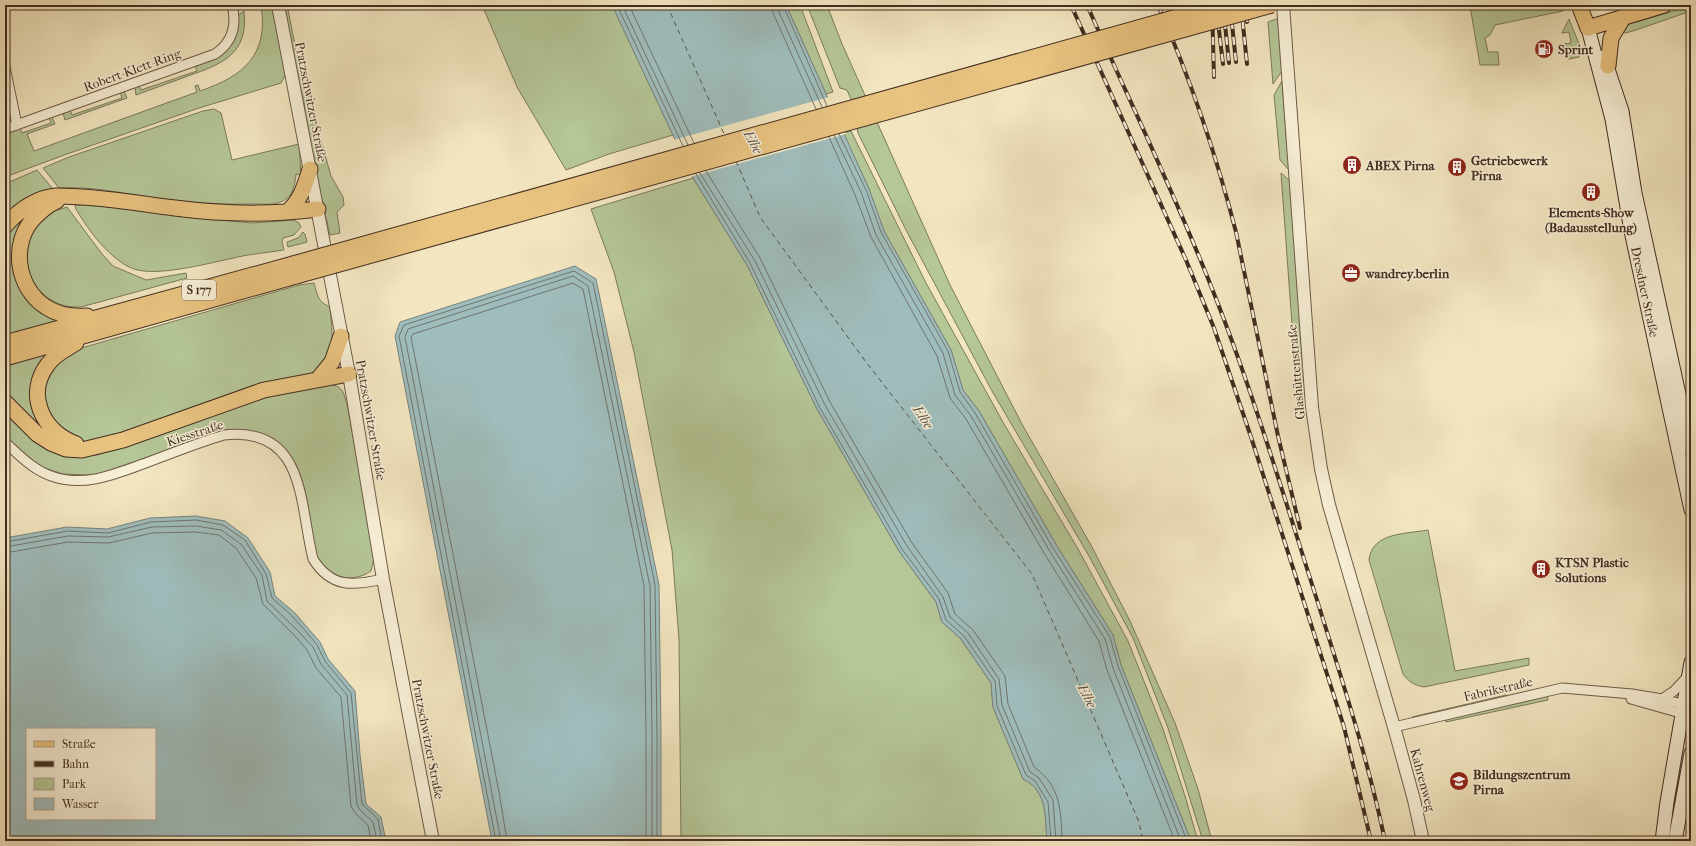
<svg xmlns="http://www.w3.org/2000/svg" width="1696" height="846" font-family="'IM FELL French Canon',serif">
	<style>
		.green { fill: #b5c697; stroke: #7c7a5c }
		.water { fill: #9fbdbc; stroke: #7a837e; fill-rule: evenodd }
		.pier { fill: #f2e6c0 }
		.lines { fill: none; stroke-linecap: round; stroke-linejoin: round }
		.shore { stroke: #70756e; stroke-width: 1 }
		.ferry { stroke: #595148; stroke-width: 1; stroke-dasharray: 5 4; stroke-linecap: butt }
		.minor-casing { stroke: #6e5b49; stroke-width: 11 }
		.tertiary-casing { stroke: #6e5b49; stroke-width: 14 }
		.secondary-casing { stroke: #422d21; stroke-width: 15 }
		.primary-casing { stroke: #422d21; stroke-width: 17 }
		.trunk-casing { stroke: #422d21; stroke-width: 17 }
		.minor { stroke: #f7efd6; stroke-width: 9 }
		.tertiary { stroke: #f7efd6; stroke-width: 12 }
		.secondary { stroke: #f7efd6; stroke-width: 13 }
		.primary { stroke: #e9c380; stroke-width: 15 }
		.trunk { stroke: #e9c380; stroke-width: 15 }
		.rail-casing { stroke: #422d21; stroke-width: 4 }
		.rail { stroke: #f7efd6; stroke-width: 2.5; stroke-dasharray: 8; stroke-linecap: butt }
		.trunk-bridge-casing { stroke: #422d21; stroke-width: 17; stroke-linecap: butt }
		.trunk-bridge { stroke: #e9c380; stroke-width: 15 }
		.labels { text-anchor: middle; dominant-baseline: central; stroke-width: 3; stroke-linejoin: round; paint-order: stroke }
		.shield { fill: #f7efd6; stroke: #786757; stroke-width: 1 }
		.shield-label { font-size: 12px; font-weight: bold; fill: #422d21 }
		.poi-label { font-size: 13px; font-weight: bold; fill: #422d21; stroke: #f7efd6; text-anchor: start }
		.street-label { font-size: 13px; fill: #422d21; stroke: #f7efd6 }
		.water-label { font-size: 14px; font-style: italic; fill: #595148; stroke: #f7efd6 }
	</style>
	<rect width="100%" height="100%" fill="#f2e6c0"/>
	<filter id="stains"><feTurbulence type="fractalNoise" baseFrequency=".005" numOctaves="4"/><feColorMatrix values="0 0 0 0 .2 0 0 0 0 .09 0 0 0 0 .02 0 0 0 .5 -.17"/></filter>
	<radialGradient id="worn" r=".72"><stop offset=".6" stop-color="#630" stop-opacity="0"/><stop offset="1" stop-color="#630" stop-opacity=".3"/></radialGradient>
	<path class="green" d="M261,5H273L286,74L281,83L199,108L67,154L5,177V134L20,128L22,133L51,123L49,118L52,117L55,124L27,134L34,151L197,92L195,86L198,85L200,91C244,76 269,55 261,5Z
		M282,5H287L298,60L331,176L343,197L344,205L337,212L340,233L330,235L306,130L304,100L297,81Z
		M482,5H612L673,135L609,154L566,170L517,87Z
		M786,5H800L833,92L826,94Z
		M807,5H827L842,44L950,285L1023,426L1092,547L1130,621L1175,723L1198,789L1212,841H1203L1168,728L1133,638L1089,556L992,391L906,230L858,133L857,128L862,124L847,90L840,88Z
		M1474,5H1561L1563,11L1495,25L1490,35L1485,38L1488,52H1498L1499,65H1480L1470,6Z
		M1691,6V11L1633,31L1625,33L1622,32L1625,26L1629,24Z
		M244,11C249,54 222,64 188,76C171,82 153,89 136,95L135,87L139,86L141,90L197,71L195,65L232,43L237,30L238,15Z
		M1279,18L1282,71L1273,84L1268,22Z
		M1569,19L1582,51L1579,57L1569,59L1566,57L1564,44L1571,43L1569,32L1562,33Z
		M1282,81L1289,168L1288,169L1280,160L1274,95Z
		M124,91L127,98L65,120L63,113L70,110L72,115L122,98L120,92Z
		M214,109L221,113L232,160L299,144L301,175L296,174C295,183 294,193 286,199C277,206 264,204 253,204C220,205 186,202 153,198C122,193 90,186 59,188L43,168L69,157L203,111Z
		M851,131L926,283L1004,424L1078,549L1128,641L1163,729L1185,796L1198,841H1191L1121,665L1113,635L1057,546L979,411L963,390L951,350L884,231L869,189L843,133Z
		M37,170L53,189L46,190L5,222V184Z
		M1281,173L1290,181L1306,402H1299L1294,352Z
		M693,178L747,265L817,409L899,551L936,602L942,622L961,639L991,683L993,707L1023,779C1048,791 1045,817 1047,841H681L679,639L672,550L634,352L614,272L591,209Z
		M81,203L220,220L252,223L294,220L299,223L301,227L294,235L283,238L282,242L284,250C272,252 260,253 248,255C220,260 160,278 134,269C111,261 88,230 76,209L75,205H81Z
		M67,207L102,254L113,266L146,280L186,273L187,278L81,307C76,307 71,307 66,306C48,302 26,284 24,265C22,254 28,239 31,228L57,208L58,210Z
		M29,210L15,264L64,319L5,336V234L11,227Z
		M303,232L305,234L307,242L288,247L287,242L298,238Z
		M314,283C316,289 317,298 322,302C325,305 328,305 330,308C332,332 338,361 312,373L121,436L87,442L72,438L65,435L43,406L45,376L71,351L299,285Z
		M49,353L38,374L58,443L5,397V366Z
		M324,384C345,385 343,392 348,409L375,554L371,571C353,584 326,578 317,557C314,552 314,543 313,537C308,510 306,477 290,455C274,432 248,429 222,431L113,469L98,474L87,475L63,474L42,467L31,459L5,436V406L83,456L97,455L269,394Z
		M1428,530L1455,671L1529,658V665L1424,687C1414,685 1409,682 1403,674L1369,560C1372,532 1406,534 1428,530Z
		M1506,695V697L1413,718L1412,717Z
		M1547,696L1548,700L1446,722V719Z"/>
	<path class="water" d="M612,5H786L869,189L884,231L951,350L963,390L979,411L1057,546L1113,635L1121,665L1191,841H1047C1045,817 1048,791 1023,779L993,707L991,683L961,639L942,622L936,602L899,551L817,409L747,265L693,178Z
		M575,266L596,279L659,585L661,736V841H492L395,336L400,322Z
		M196,516L225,521L248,538L270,572L275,596L295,613L306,626L320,642L328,659L355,691L360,755L366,804L381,817L386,841H5V538L67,527L107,529L150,518ZM27,729H155V819H27Z"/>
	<path class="pier" d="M829,97L846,134L690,177L673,140Z"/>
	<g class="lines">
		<path class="shore" d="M617,5L683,146
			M622,5L688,145
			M629,5L694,143
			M772,5L773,13L816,109
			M778,5V10L822,107
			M783,5L827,106
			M839,134L866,190L881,232L948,351L960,392L975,413L1053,548L1110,637L1118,666L1187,841
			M834,135L861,192L876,235L943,353L955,395L971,416L1049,550L1105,639L1113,668L1181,841
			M829,137L855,195L871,237L937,356L950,398L966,419L1044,553L1099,641L1107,670L1175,841
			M706,171L760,258L830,402L912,543L948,593L955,614L973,630L1005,676L1008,704L1034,767C1061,786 1061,811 1062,841
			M700,173L755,261L825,405L907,546L943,597L950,617L968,633L999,679L1002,705L1030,772L1039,778L1053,800L1056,841
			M696,174L750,263L820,408L902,549L939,599L946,620L964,636L995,681L997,706L1026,775L1035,781L1048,802L1051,841
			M5,542L68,531L108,533L151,522L196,520L223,525L245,540L266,574L272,598L292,616L303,628L317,645L325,661L351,693L362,804L378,819L382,841
			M5,547L68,536L108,537L152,527L196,526L221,530L241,544L262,575L267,601L299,632L313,647L321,664L347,695L357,805L360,810L373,822L377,841
			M5,553L68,542L109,543L152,533L195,532L219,535L236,548L256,578L263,604L295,636L307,650L316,668L341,697L351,806L355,813L368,825L371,841
			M496,841L399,336L404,325L574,271L593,283L655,585L657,736V841
			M501,841L405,337L408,329L573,276L588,286L650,586L652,736V841
			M507,841L499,792L411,337L413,334L573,283L583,289L644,586L646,736V841"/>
		<path class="ferry" d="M667,5L725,136
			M736,161L760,217L866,362L1032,574L1139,822L1143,841"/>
		<g class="minor-casing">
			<path id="minor" d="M5,67L17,125
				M5,129L215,54C233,42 237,25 232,5
				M5,442C20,456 34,471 54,477C85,487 115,474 143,464C170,454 197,443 224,435C306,426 299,503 313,559C331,588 353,586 383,579
				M1631,699L1691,716
				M1662,699L1674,691L1688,676
				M1394,727L1562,688L1632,694L1662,699L1691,706"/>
		</g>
		<g class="tertiary-casing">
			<path id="tertiary" d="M278,5L349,374L383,579L433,841
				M1283,5L1312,407L1321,469L1329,505L1394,727L1414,800L1423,841"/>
		</g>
		<g class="secondary-casing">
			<path id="secondary" d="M1588,28L1612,119L1631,231L1691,510
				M1604,57L1622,111L1635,193L1691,449
				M1662,841L1667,802L1691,662
				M1675,841L1691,753"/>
		</g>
		<g class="primary-casing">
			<path id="primary" d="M1579,5L1588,28"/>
		</g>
		<g class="trunk-casing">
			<path id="trunk" d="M1588,28L1664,5
				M1608,66L1611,38L1623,18
				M57,201C49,204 42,210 35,217C10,242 16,288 46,307C58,315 73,317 87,316
				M288,211C301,200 305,185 310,169
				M5,226C18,211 36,198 56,196C96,196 135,203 175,208C221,214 271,215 318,209
				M5,343L293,264
				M5,358L296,276
				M318,379L332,362L341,336
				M5,402L37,434L51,443L66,449L82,450L123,440L264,390L349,374
				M76,444C42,431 25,394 48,364C55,354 66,349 76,343"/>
		</g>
		<use href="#minor" class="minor"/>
		<use href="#tertiary" class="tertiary"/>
		<use href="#secondary" class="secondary"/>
		<use href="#primary" class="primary"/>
		<use href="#trunk" class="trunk"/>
		<g class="rail-casing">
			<path id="rail" d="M1071,5L1186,260L1214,328L1251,437L1344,727L1371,841
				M1087,5C1129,100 1175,194 1213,291C1253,392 1284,497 1317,600C1342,680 1368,759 1385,841
				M1158,5C1190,78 1216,154 1236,232L1278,436L1300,528
				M1212,5L1214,77
				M1223,5L1229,63
				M1230,5L1236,62
				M1241,5L1247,64
				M1218,22L1223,64
				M1247,22L1249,5"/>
		</g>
		<use href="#rail" class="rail"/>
		<g class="trunk-bridge-casing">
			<path id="trunk-bridge" d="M293,264L1220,5
				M296,276L1272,5"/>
		</g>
		<use href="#trunk-bridge" class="trunk-bridge"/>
	</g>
	<defs>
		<g id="fuel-disc" transform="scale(1)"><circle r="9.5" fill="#8f2418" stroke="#f7efd6"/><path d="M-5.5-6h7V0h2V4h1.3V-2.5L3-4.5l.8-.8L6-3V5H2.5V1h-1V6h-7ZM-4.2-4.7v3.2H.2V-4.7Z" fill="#fff"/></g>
		<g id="building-disc" transform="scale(1)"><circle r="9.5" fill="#8f2418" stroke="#f7efd6"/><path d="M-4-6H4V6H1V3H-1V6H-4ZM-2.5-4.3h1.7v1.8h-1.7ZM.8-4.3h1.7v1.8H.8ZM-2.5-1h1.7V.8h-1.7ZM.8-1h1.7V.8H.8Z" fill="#fff"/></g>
		<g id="office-disc" transform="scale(1)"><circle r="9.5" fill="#8f2418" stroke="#f7efd6"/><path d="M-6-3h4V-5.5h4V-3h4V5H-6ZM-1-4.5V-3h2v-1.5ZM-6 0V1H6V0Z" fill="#fff"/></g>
		<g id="university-disc" transform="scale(1)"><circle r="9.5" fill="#8f2418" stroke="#f7efd6"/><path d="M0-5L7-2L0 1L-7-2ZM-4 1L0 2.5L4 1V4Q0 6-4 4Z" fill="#fff"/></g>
	</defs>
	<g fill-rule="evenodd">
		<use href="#fuel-disc" x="1544" y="49"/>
		<use href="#building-disc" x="1352" y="165"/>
		<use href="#building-disc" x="1457" y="167"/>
		<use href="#building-disc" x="1591" y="192"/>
		<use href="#office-disc" x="1351" y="273"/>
		<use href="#building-disc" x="1541" y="569"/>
		<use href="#university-disc" x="1459" y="781"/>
	</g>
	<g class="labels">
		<rect class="shield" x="182" y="280" width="34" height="20" rx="3"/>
		<g class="shield-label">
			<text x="199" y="290">S 177</text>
		</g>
		<g class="poi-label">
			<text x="1558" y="49">Sprint</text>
			<text x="1471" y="160">Getriebewerk<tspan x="1471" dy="15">Pirna</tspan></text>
			<text x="1366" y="165">ABEX Pirna</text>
			<text x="1591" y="212" text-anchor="middle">Elements-Show<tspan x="1591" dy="15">(Badausstellung)</tspan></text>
			<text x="1365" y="273">wandrey.berlin</text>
			<text x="1555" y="562">KTSN Plastic<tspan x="1555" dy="15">Solutions</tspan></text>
			<text x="1473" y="774">Bildungszentrum<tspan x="1473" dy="15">Pirna</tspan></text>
		</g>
		<g class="street-label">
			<text transform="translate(132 70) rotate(-20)">Robert-Klett-Ring</text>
			<text transform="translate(311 102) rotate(79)">Pratzschwitzer Straße</text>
			<text transform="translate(1645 292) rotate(78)">Dresdner Straße</text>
			<text transform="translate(1296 372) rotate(-95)">Glashüttenstraße</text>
			<text transform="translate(371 420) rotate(80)">Pratzschwitzer Straße</text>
			<text transform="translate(195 433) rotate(-18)">Kiesstraße</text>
			<text transform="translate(1498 689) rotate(-13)">Fabrikstraße</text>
			<text transform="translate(428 739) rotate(79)">Pratzschwitzer Straße</text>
			<text transform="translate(1423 780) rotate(75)">Kahrenweg</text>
		</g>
		<g class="water-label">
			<text transform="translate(753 142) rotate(62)">Elbe</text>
			<text transform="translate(923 417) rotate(57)">Elbe</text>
			<text transform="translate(1087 696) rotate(63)">Elbe</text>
		</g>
	</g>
	<rect width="1696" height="846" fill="none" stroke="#f2e6c0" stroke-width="20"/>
	<rect x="6" y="6" width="1684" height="834" fill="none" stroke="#422d21" stroke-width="2"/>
	<rect x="10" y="10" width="1676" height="826" fill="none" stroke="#422d21"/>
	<rect x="26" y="728" width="130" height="92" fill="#f7efd6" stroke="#afa18e"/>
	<rect x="34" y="741" width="20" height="6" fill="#e9c380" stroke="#afa18e"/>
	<text x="62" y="748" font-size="12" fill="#422d21">Straße</text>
	<rect x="34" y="761" width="20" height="6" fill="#422d21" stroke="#afa18e"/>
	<text x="62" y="768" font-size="12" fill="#422d21">Bahn</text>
	<rect x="34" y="778" width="20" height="12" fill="#b5c697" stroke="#afa18e"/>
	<text x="62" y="788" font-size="12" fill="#422d21">Park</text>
	<rect x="34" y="798" width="20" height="12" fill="#9fbdbc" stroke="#afa18e"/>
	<text x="62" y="808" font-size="12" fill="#422d21">Wasser</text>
	<rect width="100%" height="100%" filter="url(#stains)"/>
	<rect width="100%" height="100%" fill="url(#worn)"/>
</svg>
